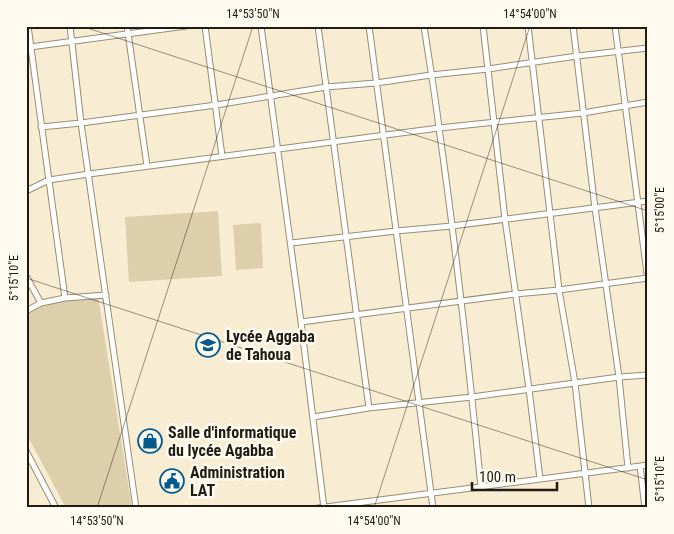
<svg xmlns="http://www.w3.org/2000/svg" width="674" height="534" font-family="'Roboto Condensed',sans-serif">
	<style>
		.green { fill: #ddcfab }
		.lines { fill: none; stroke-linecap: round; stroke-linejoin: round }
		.minor-casing { stroke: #978d74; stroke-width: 7 }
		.minor { stroke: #fff; stroke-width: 5 }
		.ticks { fill: none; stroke: #201c13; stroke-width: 1; stroke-opacity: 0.45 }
		.labels { text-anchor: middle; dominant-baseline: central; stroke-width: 5; stroke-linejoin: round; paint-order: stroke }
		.poi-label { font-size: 16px; font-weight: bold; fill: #201c13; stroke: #fffbf0; text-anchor: start }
		.neatline { fill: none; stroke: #201c13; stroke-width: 2 }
		.ticks-label { font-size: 12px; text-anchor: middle; fill: #201c13 }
	</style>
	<rect width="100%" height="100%" fill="#f8edd2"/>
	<path class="green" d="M218,211L222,276L129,282L125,217Z
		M261,223L263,268L236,270L233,225Z
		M98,296L132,508H66L26,433V310L38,304Z"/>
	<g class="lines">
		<g class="minor-casing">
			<path id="minor" d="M28,26L65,298
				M70,26L81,123L136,508
				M127,26L147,166
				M205,26L222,156
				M261,26L301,322L324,508
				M318,26L369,408
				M369,26L433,508
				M424,26C429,60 435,94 439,128C456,247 469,367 481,487
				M483,26L505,219L529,389L540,479
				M528,26L559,290L575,383L589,508
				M573,26L595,208L619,377L628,468
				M615,26L648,281
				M26,49L30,47L186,26
				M41,127L81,123L216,105L326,87L376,83L431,75L488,69L577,56L648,48
				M26,191L49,180L89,174L439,128L583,113L648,102
				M291,243L396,231L452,226L648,201
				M26,276L41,303
				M26,311L41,303L65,298L106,295
				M301,322L515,294L559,290L648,278
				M313,417L369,408L472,397L619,377L648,375
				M26,451L56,508
				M640,466L645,508
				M318,508L648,465"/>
		</g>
		<use href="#minor" class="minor"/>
	</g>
	<path class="ticks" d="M81,26L648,211M26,278L648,480M97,508L253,26M374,508L530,26"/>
	<defs>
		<g id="school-ring" transform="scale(1.25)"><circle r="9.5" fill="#fffbf0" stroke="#025b8c" stroke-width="1.5"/><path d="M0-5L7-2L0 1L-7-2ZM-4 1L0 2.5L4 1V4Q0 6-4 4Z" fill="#025b8c"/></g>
		<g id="shop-ring" transform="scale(1.25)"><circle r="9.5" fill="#fffbf0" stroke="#025b8c" stroke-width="1.5"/><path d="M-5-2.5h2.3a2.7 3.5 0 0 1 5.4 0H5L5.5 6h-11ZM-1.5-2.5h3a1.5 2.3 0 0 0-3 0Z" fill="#025b8c"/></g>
		<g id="civic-ring" transform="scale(1.25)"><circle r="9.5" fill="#fffbf0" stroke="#025b8c" stroke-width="1.5"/><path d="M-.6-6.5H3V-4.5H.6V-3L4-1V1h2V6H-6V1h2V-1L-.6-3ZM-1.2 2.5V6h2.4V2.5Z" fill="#025b8c"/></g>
	</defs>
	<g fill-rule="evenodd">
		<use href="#school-ring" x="208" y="345"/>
		<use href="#shop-ring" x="150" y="441"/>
		<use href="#civic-ring" x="172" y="481"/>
	</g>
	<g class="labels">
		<g class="poi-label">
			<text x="226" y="336">Lycée Aggaba<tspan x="226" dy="18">de Tahoua</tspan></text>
			<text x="168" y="432">Salle d'informatique<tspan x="168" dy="18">du lycée Agabba</tspan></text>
			<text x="190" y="472">Administration<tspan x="190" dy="18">LAT</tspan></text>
		</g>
	</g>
	<rect width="674" height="534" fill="none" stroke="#fffbf0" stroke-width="55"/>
	<path d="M472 482v8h85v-8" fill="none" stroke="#201c13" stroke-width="2.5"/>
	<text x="479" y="482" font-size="15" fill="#201c13" stroke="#fffbf0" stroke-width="4" paint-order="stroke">100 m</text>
	<rect x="28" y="28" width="618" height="478" class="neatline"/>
	<g class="ticks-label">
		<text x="253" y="18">14°53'50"N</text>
		<text x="530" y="18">14°54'00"N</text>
		<text transform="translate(660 210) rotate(-90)" y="4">5°15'00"E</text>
		<text transform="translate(14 278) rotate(-90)" y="4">5°15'10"E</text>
		<text transform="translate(660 479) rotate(-90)" y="4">5°15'10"E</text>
		<text x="97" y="525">14°53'50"N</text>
		<text x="374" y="525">14°54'00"N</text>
	</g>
</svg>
